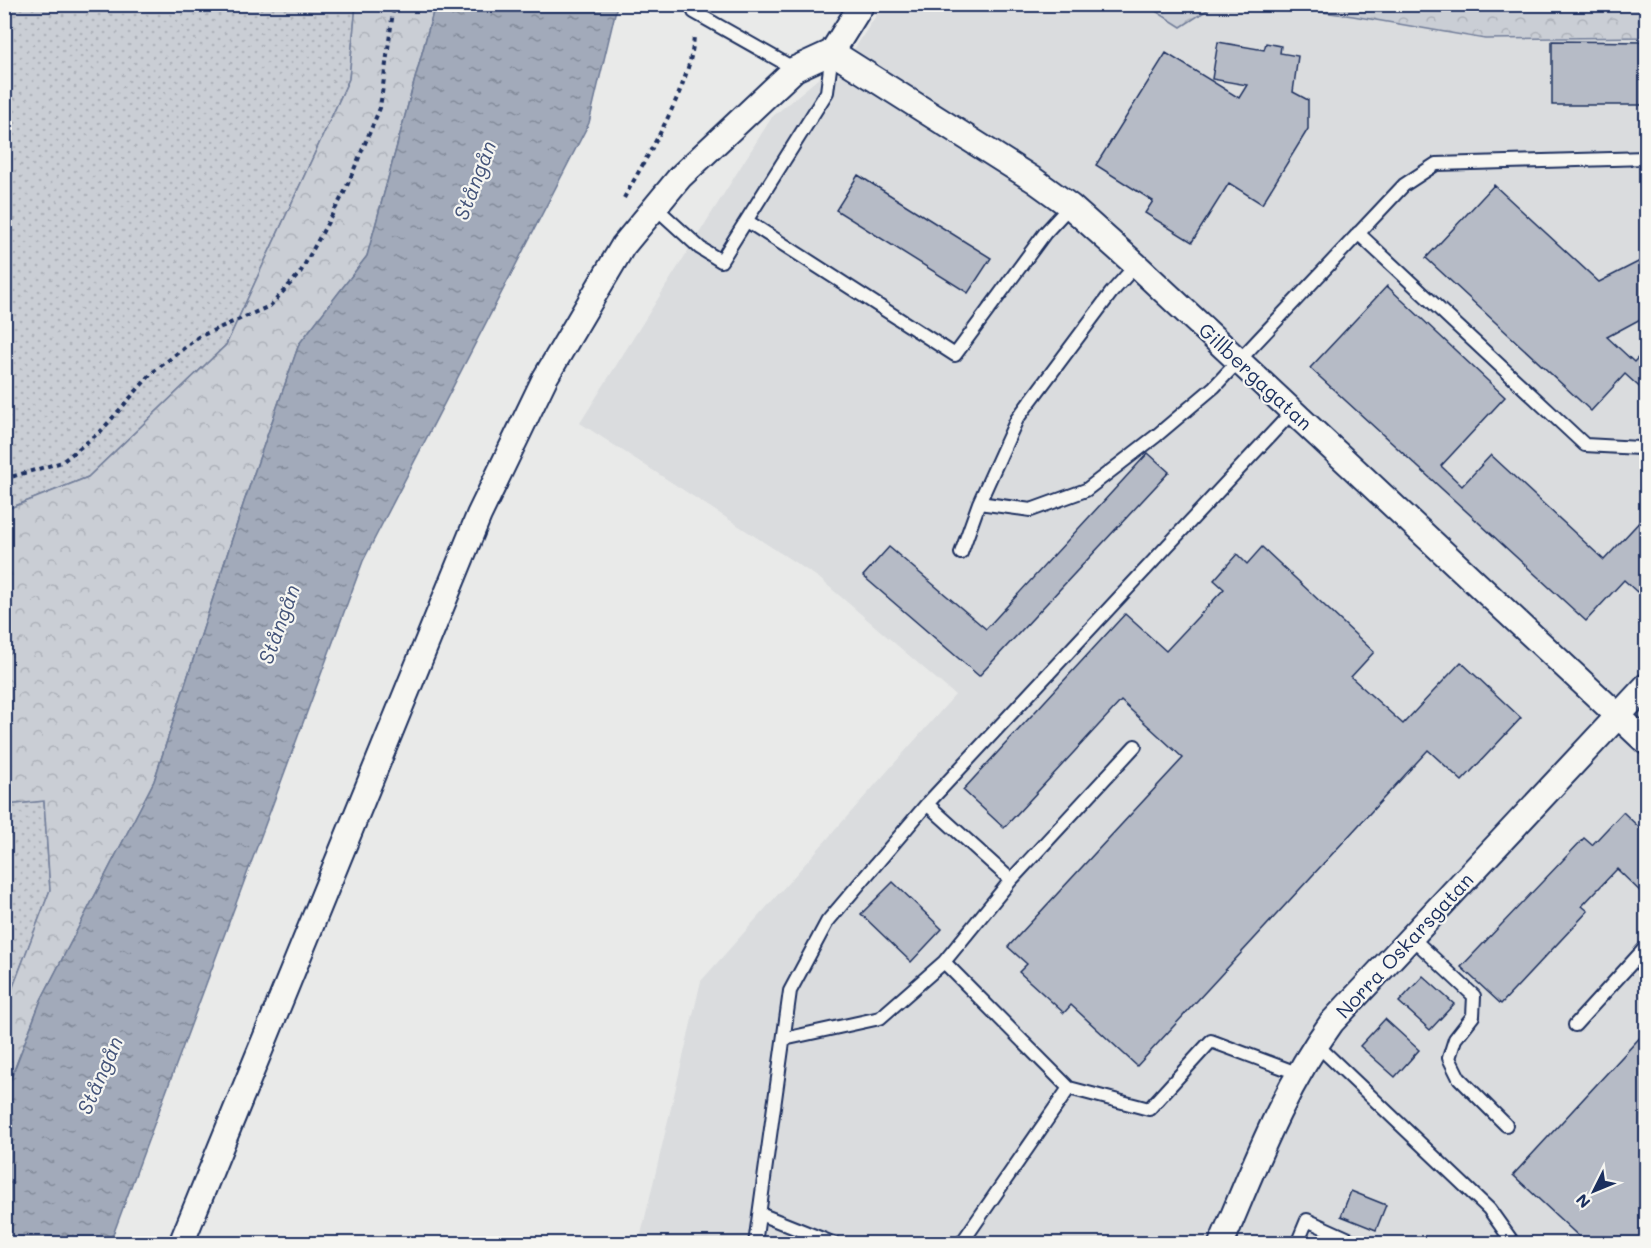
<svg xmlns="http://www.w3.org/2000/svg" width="1651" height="1248" font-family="Mali,sans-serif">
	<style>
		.built { fill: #dadcde }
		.grass { fill: url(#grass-dots); stroke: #727e9a; stroke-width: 1.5 }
		.forest { fill: url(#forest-crowns); stroke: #727e9a; stroke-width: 1.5 }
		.water { fill: url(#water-ripples); stroke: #6c7995; stroke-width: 1.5 }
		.building { fill: #b6bbc6; stroke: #1b2f5e; stroke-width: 1.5 }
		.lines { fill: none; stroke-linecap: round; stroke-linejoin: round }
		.service-casing { stroke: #1b2f5e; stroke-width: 16 }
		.minor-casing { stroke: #1b2f5e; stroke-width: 28 }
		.path { stroke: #1b2f5e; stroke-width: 4; stroke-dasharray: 4.5 4.5; stroke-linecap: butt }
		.service { stroke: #f6f6f2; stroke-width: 12 }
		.minor { stroke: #f6f6f2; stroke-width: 24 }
		.labels { text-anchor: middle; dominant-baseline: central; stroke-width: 4.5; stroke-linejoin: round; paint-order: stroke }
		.street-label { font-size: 20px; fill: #1b2f5e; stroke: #f6f6f2 }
		.water-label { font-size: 21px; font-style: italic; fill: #44547a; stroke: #f6f6f2 }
	</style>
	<defs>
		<pattern id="grass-dots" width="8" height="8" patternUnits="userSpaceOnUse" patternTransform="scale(1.5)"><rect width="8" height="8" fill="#caced5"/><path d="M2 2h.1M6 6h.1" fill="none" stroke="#adb1b9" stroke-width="1.8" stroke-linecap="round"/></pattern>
		<pattern id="forest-crowns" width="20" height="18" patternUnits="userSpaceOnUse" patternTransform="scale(1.5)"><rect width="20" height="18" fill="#caced5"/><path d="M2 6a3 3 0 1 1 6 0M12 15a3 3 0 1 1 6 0" fill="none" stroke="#adb1b9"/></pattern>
		<pattern id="water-ripples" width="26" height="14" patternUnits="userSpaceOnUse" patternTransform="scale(1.5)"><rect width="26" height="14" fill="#a2aaba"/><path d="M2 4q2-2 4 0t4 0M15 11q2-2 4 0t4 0" fill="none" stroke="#838b9a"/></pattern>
	</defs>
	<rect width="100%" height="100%" fill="#e9eae9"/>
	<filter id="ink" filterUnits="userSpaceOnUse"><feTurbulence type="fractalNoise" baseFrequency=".0167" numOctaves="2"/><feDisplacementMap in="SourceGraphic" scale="12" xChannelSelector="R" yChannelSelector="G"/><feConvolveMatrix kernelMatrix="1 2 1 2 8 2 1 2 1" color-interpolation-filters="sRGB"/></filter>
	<g filter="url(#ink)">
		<path class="built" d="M1268,4L1539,39L1646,37V1243H639L701,981L955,695L819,578L580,423L772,117L855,48L883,5H1146L1181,27L1215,5Z"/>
		<path class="grass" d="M5,5H356L349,79L226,345L88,477L5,510Z
			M44,801L50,890L5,1008V805Z"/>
		<path class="forest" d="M356,5H435L367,256L299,344L244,502L154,781L41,1000L5,1094V1008L50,890L44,801L5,805V510L88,477L226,345L349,79Z
			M1146,5H1215L1181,27Z
			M1268,5H1646V37L1485,39L1353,16Z"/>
		<path class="water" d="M435,5H617L589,123L363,561L110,1243H5V1094L41,1000L154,781L244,502L299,344L367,256Z"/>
		<path class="building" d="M1552,41L1646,42V105H1552Z
			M1218,42L1264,50L1266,43L1281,46L1280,53L1298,56L1293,92L1308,100V129L1262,204L1229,183L1192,242L1145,213L1153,201L1096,165L1166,53L1239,98L1247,85L1212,79Z
			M858,175L991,258L968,293L836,210Z
			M1494,185L1599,282L1646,258V316L1607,337L1634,362L1646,349V393L1625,374L1591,411L1426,258Z
			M1387,286L1505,397L1441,466L1462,486L1491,455L1604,560L1646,515V582L1637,592L1624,580L1586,621L1310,368Z
			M1148,453L1169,472L979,676L863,576L889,547L986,629Z
			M1262,547L1374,652L1351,677L1403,724L1461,662L1521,718L1462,781L1428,750L1137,1066L1071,1005L1064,1013L1019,972L1027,964L1008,947L1183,758L1121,701L1004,828L963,790L1125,614L1166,651L1224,589L1214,580L1237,554L1247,564Z
			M1623,812L1646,834V897L1617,869L1582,906L1588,911L1501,1004L1461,967L1584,838L1592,845Z
			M893,882L942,929L911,962L861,914Z
			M1423,976L1454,1004L1430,1030L1399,1002Z
			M1385,1019L1419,1050L1395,1077L1360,1046Z
			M1646,1031V1233L1637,1244H1587L1513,1175Z
			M1351,1191L1386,1205L1376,1230L1341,1216Z"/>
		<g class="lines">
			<g class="service-casing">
				<path id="service" d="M694,12L795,69
					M655,207L700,248L721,261L827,92L832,52
					M747,221L955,355L1045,233L1070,206
					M1358,233L1585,445L1639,448L1646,454
					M979,503L1031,510L1086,490L1156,436L1214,387L1404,185L1436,164L1646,158
					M961,553L979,503L1017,419L1111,293L1136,265
					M1135,746L1011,880L927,804L1293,411
					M1411,937L1474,996L1473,1016L1455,1039L1449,1058L1459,1078L1506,1125
					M1575,1025L1646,947
					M784,1039L880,1018L944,962
					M1316,1044L1489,1209L1514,1244
					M1069,1088L1149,1109L1211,1041L1297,1073
					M760,1214L835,1244
					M755,1244L790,991L827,922L927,804
					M961,1244L1069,1088L944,962L1011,880
					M1297,1244L1307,1220L1360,1244"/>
			</g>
			<g class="minor-casing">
				<path id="minor" d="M832,52L1034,180L1070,206L1136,265L1646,742
					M832,52L862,4
					M181,1244L479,515L545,378L623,246L680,177L795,69L832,52
					M1221,1244C1254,1167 1283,1089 1332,1022L1646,686"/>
			</g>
			<path class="path" d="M624,198C648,154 692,85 694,35
				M4,479L62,462L101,431L152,373L198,337L270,306L300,273L344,193L380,108L394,4"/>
			<use href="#service" class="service"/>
			<use href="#minor" class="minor"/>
		</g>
	</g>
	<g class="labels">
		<g class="street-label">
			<text transform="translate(1256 376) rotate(43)">Gillbergagatan</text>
			<text transform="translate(1404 945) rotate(-47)">Norra Oskarsgatan</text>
		</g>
		<g class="water-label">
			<text transform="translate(474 180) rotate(-69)">Stångån</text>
			<text transform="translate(278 624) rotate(-70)">Stångån</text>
			<text transform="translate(99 1075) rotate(-66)">Stångån</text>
		</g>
	</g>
	<rect width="1651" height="1248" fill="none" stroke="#f6f6f2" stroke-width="24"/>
	<rect x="12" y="12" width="1627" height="1224" fill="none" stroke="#1b2f5e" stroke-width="2" filter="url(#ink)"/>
	<g transform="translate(1594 1191) rotate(227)" stroke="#f6f6f2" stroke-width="4.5" paint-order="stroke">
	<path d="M0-4.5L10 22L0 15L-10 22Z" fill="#1b2f5e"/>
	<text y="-9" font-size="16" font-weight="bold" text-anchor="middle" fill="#1b2f5e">N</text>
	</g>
</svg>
